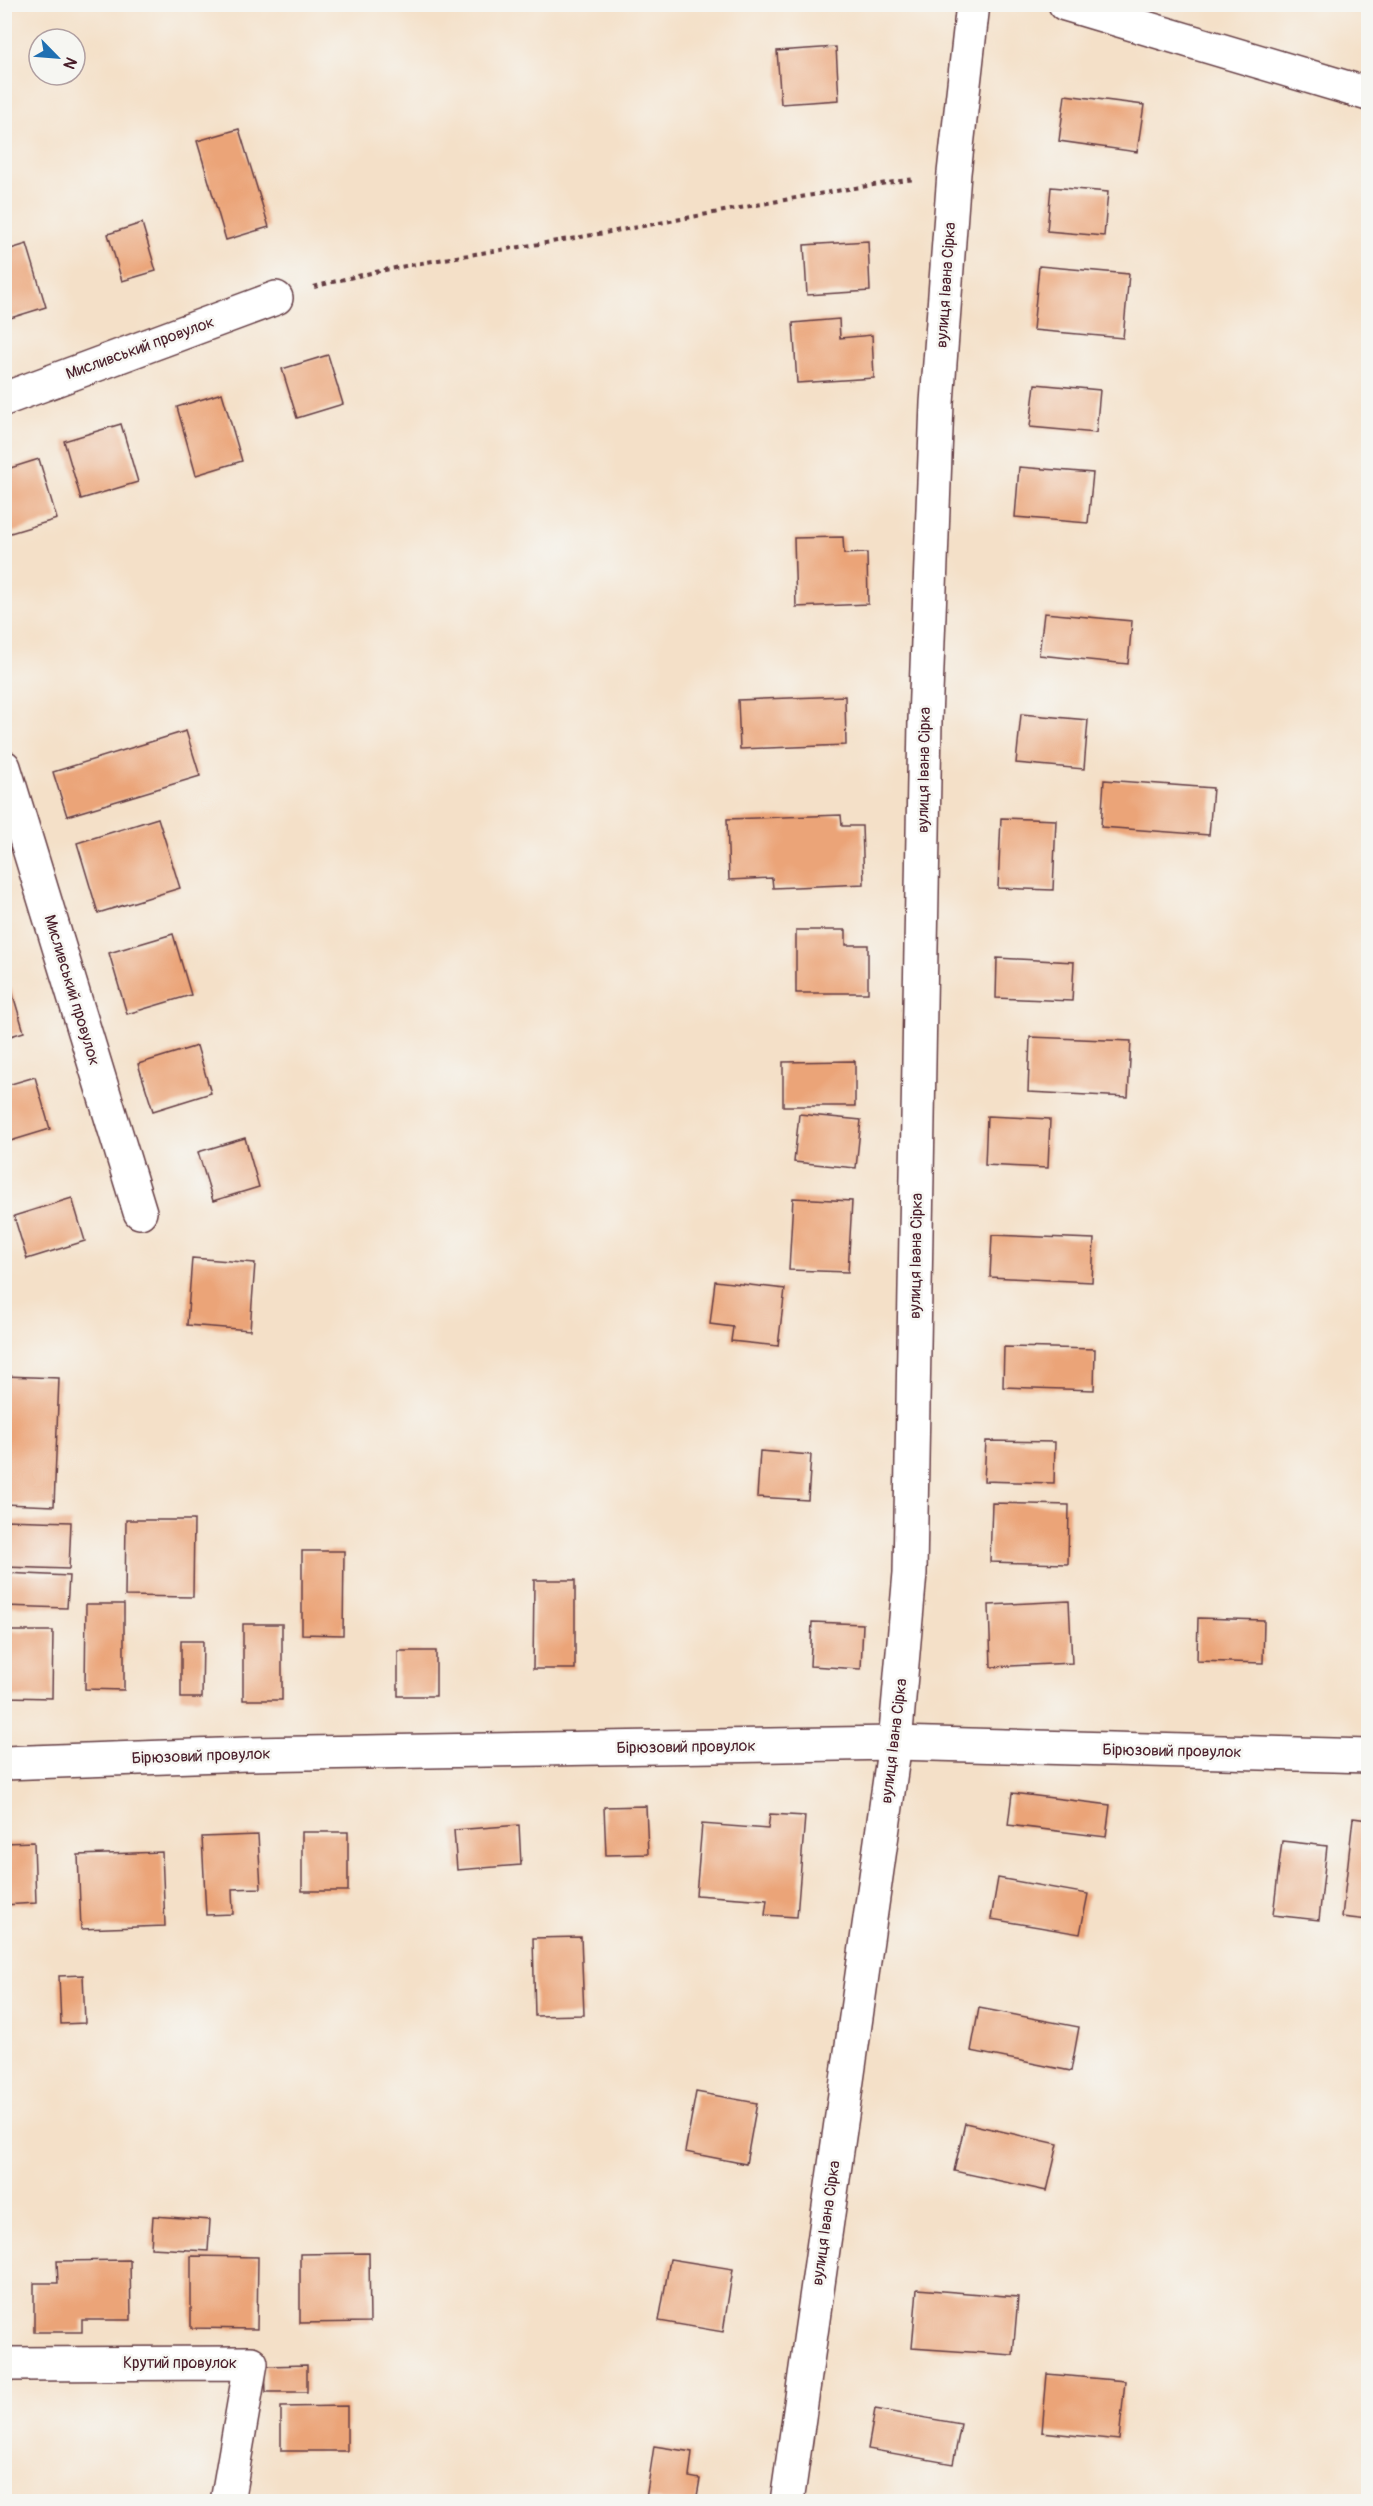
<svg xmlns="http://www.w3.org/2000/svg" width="1373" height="2506" font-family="Pangolin,sans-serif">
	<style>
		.building { fill: #eba478 }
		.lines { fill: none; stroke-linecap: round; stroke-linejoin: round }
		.minor-casing { stroke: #643c43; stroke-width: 36 }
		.tertiary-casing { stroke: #643c43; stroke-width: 36 }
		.path { stroke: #643c43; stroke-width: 4; stroke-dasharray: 4.5 4.5; stroke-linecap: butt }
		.minor { stroke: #fff; stroke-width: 33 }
		.tertiary { stroke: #fff; stroke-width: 33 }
		.labels { text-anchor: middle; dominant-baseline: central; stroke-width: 5; stroke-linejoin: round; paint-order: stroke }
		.street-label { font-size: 16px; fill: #4a1f2b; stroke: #f6f6f2 }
	</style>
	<rect width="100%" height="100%" fill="#f6f6f2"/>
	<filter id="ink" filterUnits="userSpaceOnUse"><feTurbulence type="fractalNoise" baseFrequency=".0167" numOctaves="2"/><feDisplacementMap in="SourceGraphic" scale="12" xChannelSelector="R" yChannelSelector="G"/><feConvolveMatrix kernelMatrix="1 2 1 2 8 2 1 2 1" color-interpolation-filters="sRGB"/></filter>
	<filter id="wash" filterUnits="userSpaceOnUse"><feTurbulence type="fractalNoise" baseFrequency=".008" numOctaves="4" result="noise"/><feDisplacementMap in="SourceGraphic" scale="24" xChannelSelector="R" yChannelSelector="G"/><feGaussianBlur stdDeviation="1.35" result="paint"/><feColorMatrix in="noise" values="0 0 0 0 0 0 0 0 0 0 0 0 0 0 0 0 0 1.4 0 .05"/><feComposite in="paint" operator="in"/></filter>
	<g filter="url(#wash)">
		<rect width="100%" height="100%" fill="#f4e0c8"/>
		<g id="blocks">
			<path class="building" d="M836,47L839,100L781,104L777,51Z
				M1065,95L1144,105L1137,152L1059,141Z
				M239,129L269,227L226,240L197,141Z
				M1051,187L1108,192L1104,236L1047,231Z
				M142,223L156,271L122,281L108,234Z
				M868,241L870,291L807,295L804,245Z
				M27,244L46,307L4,320V251Z
				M1039,266L1129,274L1123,338L1033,330Z
				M839,319L840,338L872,335L874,378L797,383L793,323Z
				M328,355L343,404L297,418L282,369Z
				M1035,384L1100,390L1096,433L1030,427Z
				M222,393L242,461L196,475L177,407Z
				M121,424L138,482L81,499L64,441Z
				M39,459L57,519L4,535V470Z
				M1019,467L1093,473L1088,523L1015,517Z
				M843,537L844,554L867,553L868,604L796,607L794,538Z
				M1044,613L1132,621L1128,664L1039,655Z
				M845,696L846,745L740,749L738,700Z
				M1021,714L1088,720L1084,769L1016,763Z
				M186,731L200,776L67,816L53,772Z
				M1104,780L1213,788L1209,835L1101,827Z
				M841,815L842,826H862L864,884L773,888L772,878L729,880L727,819Z
				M158,818L180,888L98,913L77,843Z
				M1001,818L1056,820L1053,890L998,888Z
				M796,930H846V945H868V993H796Z
				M173,934L191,995L127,1014L109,953Z
				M997,958L1074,962L1072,1001L996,998Z
				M11,988L24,1032L4,1038V990Z
				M1030,1037L1131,1041L1128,1097L1028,1092Z
				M197,1046L211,1093L153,1111L138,1064Z
				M855,1061V1106H783V1062Z
				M35,1077L50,1129L4,1143V1086Z
				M799,1114L861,1120L856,1168L794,1162Z
				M987,1116L1050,1119L1048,1168L985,1165Z
				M245,1138L259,1187L213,1201L198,1152Z
				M72,1198L85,1241L27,1259L14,1216Z
				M793,1198L852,1201L848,1272L789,1270Z
				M992,1235L1094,1239L1092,1282L990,1277Z
				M192,1258L255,1263L250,1330L187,1325Z
				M715,1281L785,1289L778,1346L731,1341L733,1327L710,1324Z
				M1004,1347L1095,1349L1094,1390L1003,1387Z
				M4,1376L59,1378L54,1506L4,1504Z
				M986,1441L1055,1442L1054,1483L984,1481Z
				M760,1451L811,1455L808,1500L757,1497Z
				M992,1503L1069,1505L1068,1564L990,1562Z
				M4,1520L71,1522L69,1569L4,1567Z
				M126,1520H194L193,1597L125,1596Z
				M302,1551H344L343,1635L302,1634Z
				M4,1573L69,1576L67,1608L4,1606Z
				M534,1580H575V1669H533Z
				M1069,1601L1072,1663L991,1667L989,1605Z
				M86,1604H124V1690L85,1689Z
				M1198,1618L1264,1620L1263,1663L1197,1661Z
				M812,1622L863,1624L861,1669L810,1666Z
				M243,1624H282V1700H243Z
				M7,1631H53L52,1698L6,1697Z
				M181,1641H203L202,1698H181Z
				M398,1651H436V1696H398Z
				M1012,1793L1110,1805L1106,1837L1008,1825Z
				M646,1806L648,1854L606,1855L604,1807Z
				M770,1814L805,1816L797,1917L765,1915L767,1900L696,1895L702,1824L768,1829Z
				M1353,1818L1368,1820V1920L1342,1917Z
				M519,1825L521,1865L457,1870L454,1830Z
				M302,1832H348V1891H302Z
				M258,1835L261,1888L232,1889L233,1914L206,1915L202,1837Z
				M1282,1841L1327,1846L1319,1920L1273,1915Z
				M34,1842L36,1903L4,1905V1843Z
				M162,1852L165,1926L81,1929L78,1855Z
				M998,1878L1088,1894L1080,1934L991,1919Z
				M581,1937L584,2015L535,2016L533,1938Z
				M83,1975L85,2023L61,2024L59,1976Z
				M979,2008L1079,2027L1071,2071L971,2051Z
				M696,2092L757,2103L746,2164L685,2152Z
				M965,2123L1058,2144L1047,2191L954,2171Z
				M153,2216L210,2220L208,2251L151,2248Z
				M369,2253L370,2322L300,2323V2254Z
				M191,2256L258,2257L257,2329L191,2328Z
				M670,2259L733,2269L723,2332L659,2321Z
				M130,2260L131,2320H82V2332H34V2283H58L57,2261Z
				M917,2289L1018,2297L1013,2355L912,2348Z
				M307,2365V2392H266L265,2366Z
				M1047,2374L1125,2381L1119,2440L1042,2432Z
				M347,2406V2451H281V2407Z
				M875,2409L961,2424L953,2464L868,2449Z
				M654,2446L692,2452L689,2477L700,2479L696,2502L646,2499Z"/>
		</g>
	</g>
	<g filter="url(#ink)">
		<use href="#blocks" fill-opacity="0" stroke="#643c43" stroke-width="1.5"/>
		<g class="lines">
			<g class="minor-casing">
				<path id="minor" d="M1065,4L1368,94
					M4,399L276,298
					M4,767L140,1212
					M4,1763L247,1754L895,1743L1368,1756
					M4,2364L251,2363L227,2502"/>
			</g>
			<g class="tertiary-casing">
				<path id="tertiary" d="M787,2502L895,1743L910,1573L925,720L937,403L954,173L973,4"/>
			</g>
			<path class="path" d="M314,287C403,262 496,252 587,236C697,217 805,194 915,179"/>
			<use href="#minor" class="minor"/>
			<use href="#tertiary" class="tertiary"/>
		</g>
	</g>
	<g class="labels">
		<g class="street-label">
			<text transform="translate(946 285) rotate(-86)">вулиця Івана Сірка</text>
			<text transform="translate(140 348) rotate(-20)">Мисливський провулок</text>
			<text transform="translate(924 770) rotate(-89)">вулиця Івана Сірка</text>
			<text transform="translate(72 990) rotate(73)">Мисливський провулок</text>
			<text transform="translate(916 1256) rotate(-89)">вулиця Івана Сірка</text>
			<text transform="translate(894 1741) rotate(-83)">вулиця Івана Сірка</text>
			<text transform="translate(686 1747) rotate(-1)">Бірюзовий провулок</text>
			<text transform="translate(1172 1751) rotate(1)">Бірюзовий провулок</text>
			<text transform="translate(201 1756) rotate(-2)">Бірюзовий провулок</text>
			<text transform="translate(826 2223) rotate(-82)">вулиця Івана Сірка</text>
			<text x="180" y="2363">Крутий провулок</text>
		</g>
	</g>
	<rect width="1373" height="2506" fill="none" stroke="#f6f6f2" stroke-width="24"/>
	<g transform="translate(57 57) rotate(115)"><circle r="28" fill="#f6f6f2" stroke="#b1a0a2" stroke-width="1.5"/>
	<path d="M0-4.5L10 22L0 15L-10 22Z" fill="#1f6fb2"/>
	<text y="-9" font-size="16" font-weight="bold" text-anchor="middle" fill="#4a1f2b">N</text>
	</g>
</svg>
